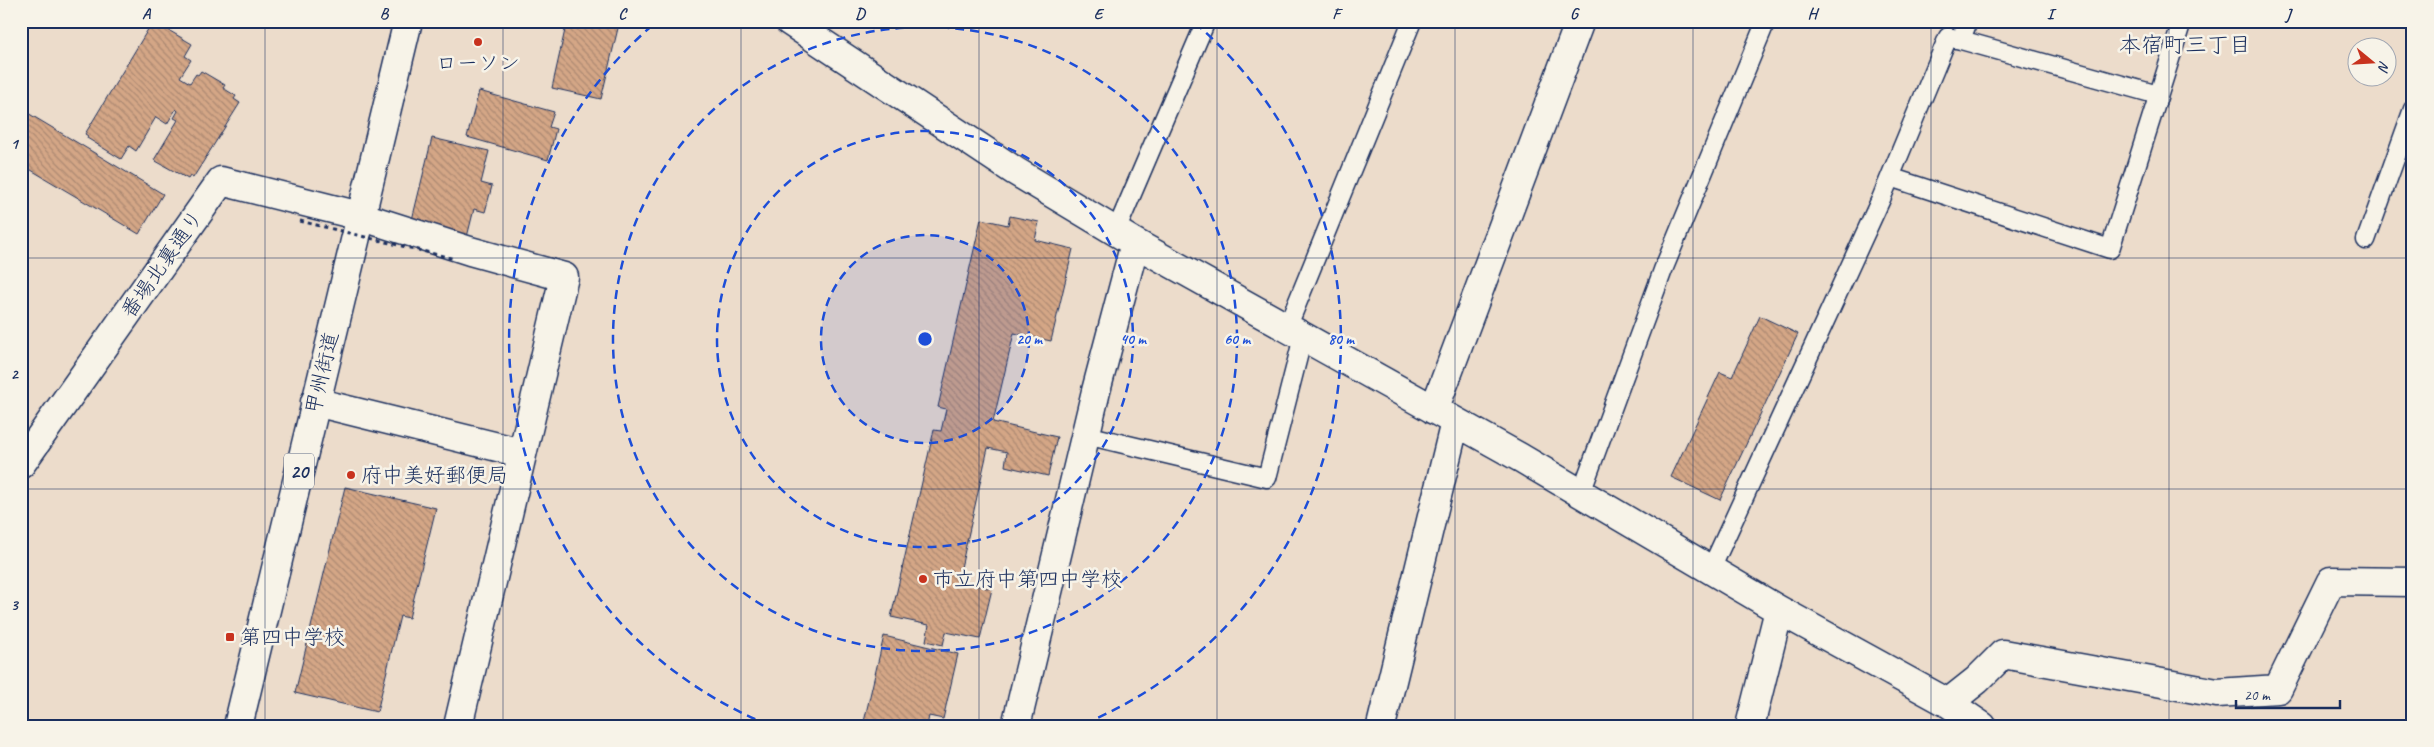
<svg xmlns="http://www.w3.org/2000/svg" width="2434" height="747" font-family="Caveat,'Klee One',sans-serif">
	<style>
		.building { fill: url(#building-back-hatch); stroke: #1b2f5e }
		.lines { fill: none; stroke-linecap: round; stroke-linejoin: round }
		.service-casing { stroke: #1b2f5e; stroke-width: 21 }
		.minor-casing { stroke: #1b2f5e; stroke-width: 31 }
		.trunk-casing { stroke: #1b2f5e; stroke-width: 31 }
		.service { stroke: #f7f3e8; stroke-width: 18 }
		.minor { stroke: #f7f3e8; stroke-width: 28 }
		.trunk { stroke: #f7f3e8; stroke-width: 28 }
		.path-bridge { stroke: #1b2f5e; stroke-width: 3; stroke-dasharray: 4 4; stroke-linecap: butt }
		.grid { fill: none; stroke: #1b2f5e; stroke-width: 1; stroke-opacity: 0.55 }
		.ring { fill: none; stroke: #1d4ed8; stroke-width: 2.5; stroke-dasharray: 9 6 }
		.poi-dot { fill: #c8321e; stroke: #f7f3e8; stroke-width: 2 }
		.labels { text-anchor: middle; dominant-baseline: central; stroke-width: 5; stroke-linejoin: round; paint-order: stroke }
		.shield { fill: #f7f3e8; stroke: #5d6a87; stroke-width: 1 }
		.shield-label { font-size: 20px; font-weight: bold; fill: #1b2f5e }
		.poi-label { font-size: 21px; fill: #1b2f5e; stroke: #f7f3e8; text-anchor: start }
		.street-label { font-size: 21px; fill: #1b2f5e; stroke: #f7f3e8 }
		.neighbourhood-label { font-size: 22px; fill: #1b2f5e; stroke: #f7f3e8 }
		.centre { fill: #1d4ed8; stroke: #f7f3e8; stroke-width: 2.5 }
		.ring-label { font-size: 15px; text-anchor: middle; font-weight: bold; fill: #1d4ed8; stroke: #f7f3e8; stroke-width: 5; stroke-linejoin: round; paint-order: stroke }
		.neatline { fill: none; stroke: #1b2f5e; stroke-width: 2 }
		.grid-label { font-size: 16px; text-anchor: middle; font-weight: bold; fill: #1b2f5e }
	</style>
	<defs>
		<pattern id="building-back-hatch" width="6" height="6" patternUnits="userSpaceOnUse" patternTransform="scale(1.25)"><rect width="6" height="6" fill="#d4a686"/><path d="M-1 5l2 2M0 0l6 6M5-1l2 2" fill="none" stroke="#ab8871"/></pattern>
	</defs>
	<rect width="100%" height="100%" fill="#ecdccb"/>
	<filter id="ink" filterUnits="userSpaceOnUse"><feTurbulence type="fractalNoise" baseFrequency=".02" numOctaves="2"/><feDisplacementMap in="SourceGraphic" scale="10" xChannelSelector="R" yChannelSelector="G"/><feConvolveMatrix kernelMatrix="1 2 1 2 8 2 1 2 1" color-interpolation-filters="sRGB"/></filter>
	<g filter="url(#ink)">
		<path class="building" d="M153,21L192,44L185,56L191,60L180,77L190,83L196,74L198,75L201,71L225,85L223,88L236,96L234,99L240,103L193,178L190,176L188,179L154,160L178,120L174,118L178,111L176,109L167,124L156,117L136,151L129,146L121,159L87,138L88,136L85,134Z
			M567,21H609L619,24L601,99L552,88Z
			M479,91L554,112L549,127L556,129L548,160L467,137Z
			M21,109L163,194L139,234L21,164Z
			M432,138L489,151L481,183L492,186L485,212L474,209L467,237L411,224Z
			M1010,216L1039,222L1035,240L1073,249L1051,341L1014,333L993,422L1057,437L1048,476L1005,466L1007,452L988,448L958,581L992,589L980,639L946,632L943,645L926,641L929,625L891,617L934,430L941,431L946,409L938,407L981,219L1008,225Z
			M1760,316L1798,334L1720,500L1671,477L1720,372L1732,377Z
			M21,382L28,387L21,396Z
			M345,487L436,508L409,618L400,616L377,712L295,693Z
			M884,636L958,654L943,719L929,716L927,726H863Z
			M658,721L677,726H656Z"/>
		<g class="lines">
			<g class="service-casing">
				<path id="service" d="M1961,40L2158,95
					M1890,177L2110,249L2182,21
					M1116,231L1206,21
					M2366,240L2413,109
					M1287,328L1412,21
					M1086,435L1267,478L1303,337
					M1581,493L1663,270L1766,21
					M1711,569L1881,199L1948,37L1961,40L1968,21"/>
			</g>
			<g class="minor-casing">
				<path id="minor" d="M789,21L1015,171L1135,243L1521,458L1779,610L1948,703L1982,726
					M315,402L522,453
					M1434,410L1580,21
					M21,464L221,181L360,216L470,251L564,277L458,726
					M1948,703L1977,680L2003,654L2217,693L2278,689L2331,581L2413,582
					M1016,726L1096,391L1135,243
					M1381,726L1455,422
					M1750,726L1779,610"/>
			</g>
			<g class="trunk-casing">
				<path id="trunk" d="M238,726L408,21"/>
			</g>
			<use href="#service" class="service"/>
			<use href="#minor" class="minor"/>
			<use href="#trunk" class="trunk"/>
			<path class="path-bridge" d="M300,221L455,259"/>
		</g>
	</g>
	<path class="grid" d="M265,21V726M503,21V726M741,21V726M979,21V726M1217,21V726M1455,21V726M1693,21V726M1931,21V726M2169,21V726M21,258H2413M21,489H2413"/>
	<circle cx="925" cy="339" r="104" fill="#1d4ed8" fill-opacity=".12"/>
	<g class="ring">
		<circle cx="925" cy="339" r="104"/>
		<circle cx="925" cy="339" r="208"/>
		<circle cx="925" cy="339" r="312"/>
		<path d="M769 725A416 416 0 0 1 655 23M1195 23A416 416 0 0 1 1081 725"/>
	</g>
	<g class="poi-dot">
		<circle cx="478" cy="42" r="5"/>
		<circle cx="351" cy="475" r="5"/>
		<circle cx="923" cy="579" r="5"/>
		<rect x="225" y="632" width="10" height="10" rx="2.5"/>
	</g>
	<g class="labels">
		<rect class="shield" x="284" y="453.5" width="30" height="35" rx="4"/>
		<g class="shield-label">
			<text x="299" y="471">20</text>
		</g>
		<g class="poi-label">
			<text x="478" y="63" text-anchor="middle">ローソン</text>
			<text x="361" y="475">府中美好郵便局</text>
			<text x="933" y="579">市立府中第四中学校</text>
			<text x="240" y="637">第四中学校</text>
		</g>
		<g class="street-label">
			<text transform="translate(162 264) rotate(-55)">番場北裏通り</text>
			<text transform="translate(322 373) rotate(-77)">甲州街道</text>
		</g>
		<g class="neighbourhood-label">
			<text x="2185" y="45">本宿町三丁目</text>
		</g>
	</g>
	<circle cx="925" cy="339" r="8" class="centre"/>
	<g class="ring-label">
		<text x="1029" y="344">20 m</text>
		<text x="1133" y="344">40 m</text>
		<text x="1237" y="344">60 m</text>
		<text x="1341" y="344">80 m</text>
	</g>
	<rect width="2434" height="747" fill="none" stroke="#f7f3e8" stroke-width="55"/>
	<g transform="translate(2372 62) rotate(108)"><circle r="24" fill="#f7f3e8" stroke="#9fa5b1"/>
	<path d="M0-4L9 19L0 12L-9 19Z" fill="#c8321e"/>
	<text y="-8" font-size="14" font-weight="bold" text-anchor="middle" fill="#1b2f5e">N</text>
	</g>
	<path d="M2236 700v8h104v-8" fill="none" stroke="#1b2f5e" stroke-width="2.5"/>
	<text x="2244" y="700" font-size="15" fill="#1b2f5e" stroke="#f7f3e8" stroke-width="4" paint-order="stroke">20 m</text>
	<rect x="28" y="28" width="2378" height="692" class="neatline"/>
	<g class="grid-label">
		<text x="146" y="19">A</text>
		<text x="384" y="19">B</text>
		<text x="622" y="19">C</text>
		<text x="860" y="19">D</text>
		<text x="1098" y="19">E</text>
		<text x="1336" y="19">F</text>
		<text x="1574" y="19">G</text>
		<text x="1812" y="19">H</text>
		<text x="2050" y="19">I</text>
		<text x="2288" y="19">J</text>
		<text x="14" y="149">1</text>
		<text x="14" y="379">2</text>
		<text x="14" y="610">3</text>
	</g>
</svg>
